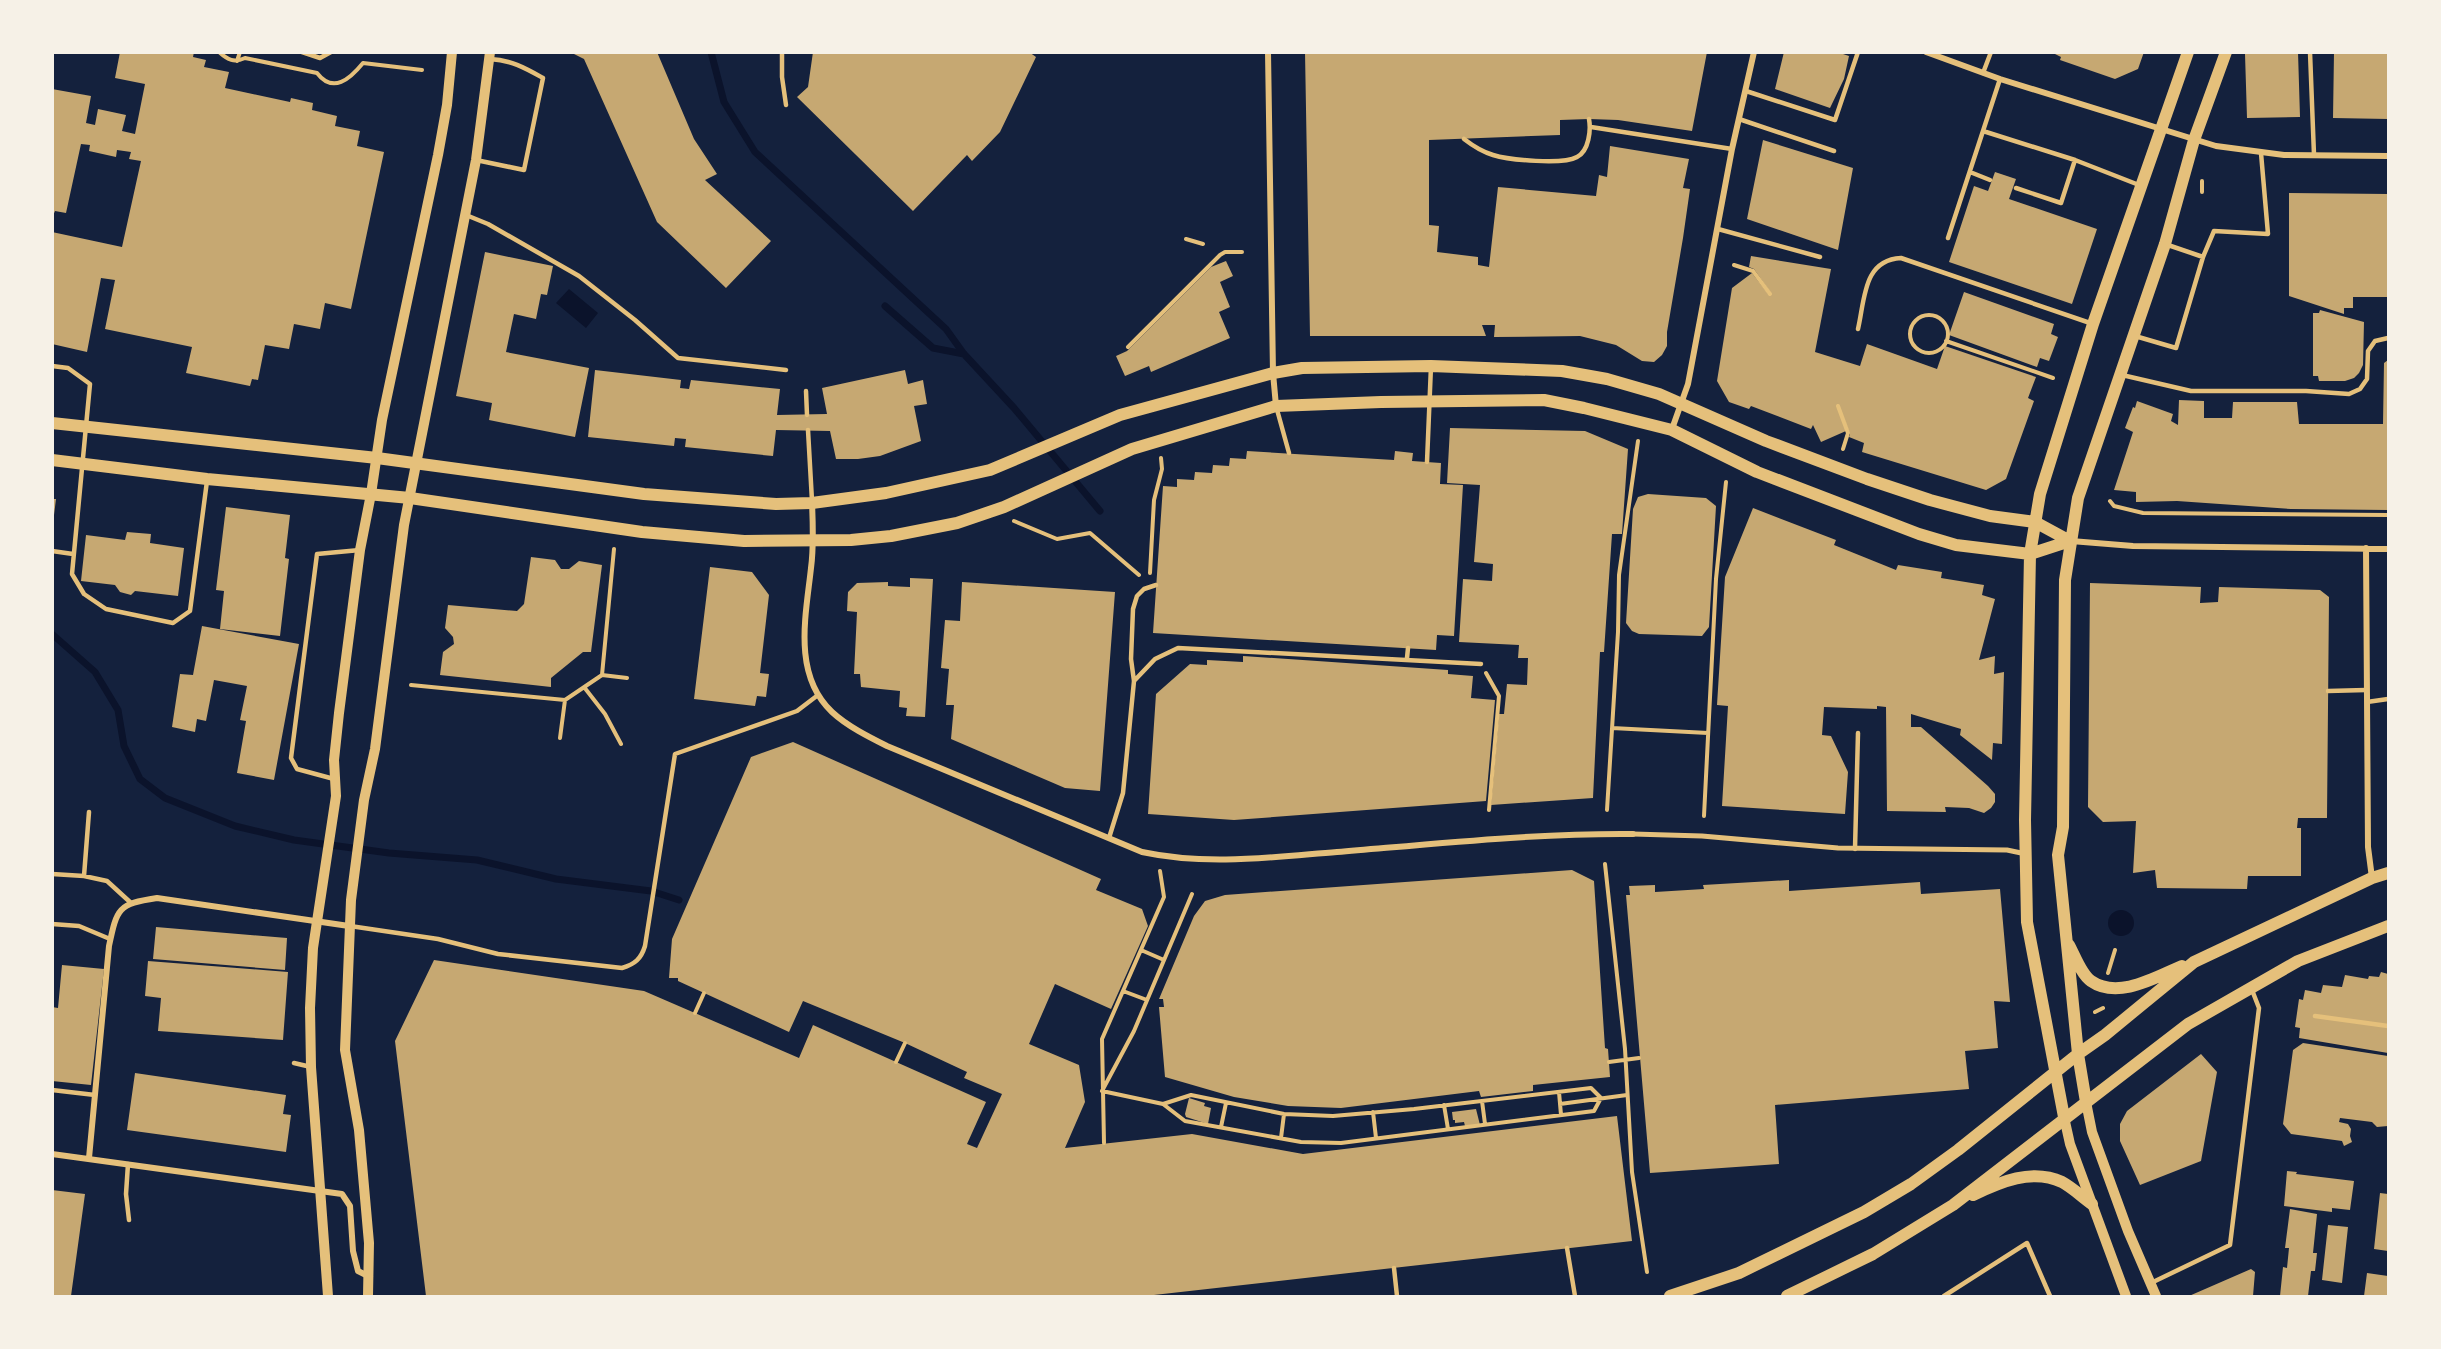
<svg xmlns="http://www.w3.org/2000/svg" width="2441" height="1349" font-family="Raleway,sans-serif">
	<style>
		.water { fill: #0b132b }
		.lines { fill: none; stroke-linecap: round; stroke-linejoin: round }
		.stream { stroke: #0b132b; stroke-width: 7 }
		.building { fill: #c6a872 }
		.path { stroke: #e5c07b; stroke-width: 4 }
		.service { stroke: #e5c07b; stroke-width: 4.5 }
		.pedestrian { stroke: #e5c07b; stroke-width: 5 }
		.minor { stroke: #e5c07b; stroke-width: 6 }
		.tertiary { stroke: #e5c07b; stroke-width: 10 }
		.secondary { stroke: #e5c07b; stroke-width: 12 }
	</style>
	<rect width="100%" height="100%" fill="#14213d"/>
	<path class="water" d="M569,289L598,313L586,328L556,303Z
		M2108 923a13 13 0 1 1 26 0a13 13 0 1 1-26 0Z"/>
	<g class="lines">
		<path class="stream" d="M711,52L724,102L755,152L946,329L964,354L1014,408L1100,511
			M885,306L933,348L964,354
			M52,634L95,672L118,710L124,746L140,779L165,798L235,826L294,840L389,853L477,860L556,879L651,891L679,900"/>
	</g>
	<path class="building" d="M120,52H194L193,57L206,60L204,67L229,72L225,88L290,102L291,98L313,103L312,110L337,116L335,126L360,131L357,146L384,152L351,309L325,303L320,329L294,324L289,349L265,345L258,380L252,379L250,386L186,373L192,347L105,329L115,280L101,278L87,352L52,344V232L122,247L141,161L129,159L131,152L117,150L116,157L89,151L90,145L81,144L66,213L55,211L52,218V89L91,96L86,123L95,125L98,109L126,115L122,131L135,134L145,84L115,78Z
		M570,52H657L694,139L717,174L705,180L771,241L726,288L657,222L584,59Z
		M813,52H1029L1036,57L1000,132L972,161L967,155L913,211L797,97L808,87Z
		M1305,52H1707L1692,131L1618,120L1589,119L1560,120V135L1429,140V225L1439,226L1437,252L1478,257V265L1489,267L1498,187L1596,196L1599,175L1607,177L1610,146L1689,159L1683,188L1690,189L1683,238L1667,332V346L1662,355L1654,362L1642,361L1616,345L1580,336L1494,337L1495,325H1482L1486,336H1310Z
		M1784,52H1837L1849,56L1844,79L1830,108L1775,89Z
		M2051,52H2144L2138,69L2115,79L2060,60L2061,57Z
		M2280,52H2298L2300,117L2247,118L2245,54Z
		M2334,52H2388V119L2333,118Z
		M1763,140L1853,168L1838,250L1747,219Z
		M1995,172L2016,179L2009,199L2097,229L2072,304L1949,262L1974,186L1988,191Z
		M2289,193L2388,194V297H2353V308H2344V314L2289,296Z
		M485,252L553,266L547,295L541,294L536,319L514,314L506,352L589,368L575,437L489,420L492,403L456,396Z
		M1751,256L1831,269L1815,352L1860,366L1867,344L1937,369L1945,346L2036,377L2028,398L2034,401L2006,479L1986,490L1862,452L1864,443L1849,437L1850,434L1839,406L1846,431L1821,442L1813,425L1811,429L1751,406L1749,409L1729,402L1717,381L1732,288L1752,273L1769,295L1771,293L1754,269L1749,267Z
		M1226,261L1233,276L1220,282L1230,307L1219,312L1230,338L1151,372L1149,366L1125,376L1116,356L1127,351L1211,267Z
		M1964,292L2054,324L2051,334L2058,337L2049,361L2040,358L2037,367L1949,335Z
		M2320,310L2364,322L2363,365L2359,373L2354,378L2345,381H2319L2318,376H2313V313H2319Z
		M2388,360V510L2291,509L2177,501L2136,502V492L2114,490L2133,432L2125,428L2133,407L2135,408L2137,401L2173,414L2171,421L2178,425L2179,400L2204,401V418H2232L2233,402H2297L2299,424H2383L2384,363Z
		M595,370L681,380L680,388L689,389L691,380L780,389L777,415L827,414L822,388L905,370L908,384L923,380L927,404L914,406L921,441L880,456L858,459H836L830,431L776,430L773,456L685,447L686,439L675,438L674,446L588,437Z
		M1450,428L1585,431L1628,449L1622,534H1612L1604,652H1600L1593,798L1491,805L1499,714H1504L1507,684L1527,685L1528,658H1518L1519,645L1459,642L1463,579L1492,581L1493,564L1474,562L1480,485L1447,483Z
		M1247,451L1394,460L1395,451L1413,453L1412,461L1441,463L1440,484L1463,485L1454,636L1437,635L1436,650L1153,633L1163,486L1177,487V479L1194,480L1195,472L1212,473L1213,465L1229,466L1230,458L1246,459Z
		M1648,494L1706,498L1716,506L1709,627L1702,636L1639,634L1632,631L1626,623L1633,509L1638,497Z
		M52,499H56L54,515H52Z
		M226,507L290,515L285,558L289,559L280,636L220,629L224,591L216,590Z
		M1753,508L1836,540L1834,545L1896,570L1898,565L1942,572L1941,578L1984,585L1982,595L1995,599L1979,660L1995,656L1994,674L2004,672L2002,744L1993,743L1992,760L1960,735L1961,729L1911,714V727H1921L1988,786L1995,794V802L1991,808L1984,813L1969,808L1945,807L1946,812L1887,811L1886,707L1877,706V709L1824,707L1822,735L1831,736L1848,772L1845,814L1722,806L1728,706L1717,705L1725,577Z
		M127,532L151,534L150,543L184,548L178,596L135,591L131,595L120,592L115,585L81,581L86,535L125,540Z
		M531,557L555,560L561,569H569L579,561L602,565L591,652H583L551,678V687L440,675L443,652L454,644L453,637L445,628L448,605L517,611L524,604Z
		M710,567L752,572L769,595L760,673L769,674L766,697L757,696L755,706L694,699Z
		M910,578L933,579L925,717L906,716L907,708L899,707L900,691L861,687L860,674H854L857,612L847,611L848,592L857,583L888,582V586L910,587Z
		M962,582L1115,592L1100,791L1065,788L951,739L954,705H946L949,669L941,668L945,620L960,621Z
		M2090,583L2201,587L2200,603L2218,602L2219,587L2320,590L2329,597L2327,818H2298L2297,828H2301V876H2248L2247,889L2157,888L2155,870L2133,873L2136,821L2103,822L2088,807Z
		M202,626L299,644L274,780L237,773L246,721L240,720L247,686L214,680L206,721L197,719L195,732L172,727L180,674L193,675Z
		M1243,656L1448,670V674L1473,676L1471,698L1495,700L1486,801L1234,820L1148,814L1156,694L1190,664L1207,665V660L1243,662Z
		M793,742L1101,879L1096,890L1142,909L1148,926L1111,1009L1055,984L1029,1044L1079,1065L1085,1102L1065,1148L1192,1134L1303,1154L1617,1116L1632,1241L1145,1296H426L395,1041L434,960L644,991L799,1058L813,1025L986,1102L967,1144L977,1148L1002,1094L964,1078L967,1072L905,1043L803,1001L789,1032L678,981V978H669L672,939L751,757Z
		M1572,870L1594,881L1605,1048L1608,1049L1610,1077L1533,1085V1091L1481,1097L1479,1091L1341,1108L1288,1106L1234,1097L1165,1077L1159,1007H1164L1163,999H1159L1194,916L1205,901L1225,895Z
		M1789,880V891L1920,882L1921,894L2000,889L2010,1002L1994,1001L1998,1048L1965,1051L1969,1089L1775,1105L1779,1164L1650,1173L1626,895H1630L1629,886L1655,885V892L1704,889L1703,885Z
		M156,927L287,938L285,970L153,959Z
		M148,961L288,972L283,1040L158,1031L161,998L145,996Z
		M62,965L104,969L91,1085L52,1081V1007L58,1008Z
		M2381,972L2388,974V1053L2299,1038L2300,1028L2295,1027L2299,999L2303,1000L2305,990L2321,993L2323,985L2342,987L2345,975L2368,979L2369,976L2379,977Z
		M2303,1043L2388,1056V1126L2377,1127L2372,1122L2340,1118L2339,1122L2348,1124L2351,1129L2350,1136L2352,1142L2344,1146L2342,1141L2291,1134L2283,1124L2293,1050Z
		M2201,1054L2217,1072L2201,1161L2140,1185L2120,1141V1124L2127,1111Z
		M135,1073L286,1095L283,1114L291,1115L286,1152L127,1130Z
		M1189,1098L1205,1103L1204,1106L1211,1108L1208,1124L1186,1117L1185,1114Z
		M1476,1109L1480,1125L1465,1126L1464,1122L1455,1123V1120H1453L1452,1112Z
		M2287,1171L2297,1172L2296,1174L2354,1181L2350,1210L2332,1208V1212L2284,1206Z
		M52,1190L85,1194L71,1296H52Z
		M2380,1193L2388,1194V1251L2374,1249Z
		M2290,1209L2317,1214L2313,1253H2317L2315,1271H2311L2308,1296H2280L2283,1267L2287,1268L2289,1248H2285Z
		M2328,1225L2348,1227L2342,1283L2322,1280Z
		M2251,1269L2255,1272L2253,1296H2189Z
		M2367,1273L2388,1276V1296H2364Z"/>
	<g class="lines">
		<path class="path" d="M219,52C228,60 234,63 245,58L317,73C333,94 350,79 363,63L422,70
			M237,61L240,52
			M2202,181V192
			M1186,239L1203,244
			M1734,265L1753,271L1770,294
			M1910 334a19 19 0 1 1 38 0a19 19 0 1 1-38 0Z
			M1946,341L2053,378
			M1128,347L1220,255L1225,252H1242
			M1838,406L1848,433L1843,449
			M2110,501L2114,506L2143,513L2388,515
			M1014,521L1057,539L1090,533L1139,575
			M1150,573L1154,500L1162,469L1161,458
			M1486,673L1499,696L1489,810
			M602,675L627,678
			M411,685L565,700L602,675L614,549
			M584,687L605,714L621,744
			M1612,728L1708,733
			M560,738L565,700
			M1607,810L1618,632L1619,575L1638,441
			M1704,816L1716,579L1726,482
			M1605,864L1625,1049L1632,1172L1647,1272
			M1192,894L1134,1031L1102,1091L1163,1104L1185,1121L1301,1142L1341,1143L1594,1111L1601,1098
			M1141,950L1164,960
			M2108,973L2115,950
			M1123,991L1147,1000
			M2095,1012L2103,1008
			M695,1013L704,993
			M896,1062L905,1043
			M1609,1062L1639,1058
			M1559,1092L1561,1115
			M1482,1101L1485,1124
			M1163,1104L1191,1095L1284,1114L1333,1116L1414,1109L1591,1088L1601,1098
			M1560,1104L1627,1095
			M1444,1105L1448,1129
			M1373,1112L1376,1138
			M1221,1127L1226,1103
			M1281,1138L1284,1114
			M1104,1143L1102,1039L1164,897L1160,871"/>
		<path class="service" d="M302,52L320,58L331,52
			M782,52V77L786,105
			M2310,52L2314,155
			M1983,73L1991,52
			M1746,91L1835,120L1858,52
			M1739,119L1834,151
			M1591,127L1732,149
			M1983,131L2075,160L2139,185
			M1464,139C1473,146 1483,152 1493,155C1509,160 1563,165 1577,157C1589,151 1591,130 1589,119
			M476,160L524,170L543,78C525,68 511,60 490,59
			M1970,172L1990,180
			M2016,188L2061,203L2075,160
			M466,215L488,224L579,276L635,320L678,358L786,370
			M1718,229L1820,257
			M1948,238L2000,79
			M2165,244L2203,257L2214,231L2268,234L2261,153
			M1858,329C1865,299 1863,260 1901,258L2093,324
			M2135,336L2176,348L2203,257
			M52,366L68,368L90,384L72,574L84,594L106,609L173,623L190,611L207,481
			M2122,375L2191,391H2306L2349,394L2360,389L2367,379L2368,351L2375,341L2388,338
			M806,391L807,415
			M1276,406L1289,453
			M808,430L812,501
			M1427,462L1431,366
			M52,551L73,554
			M1407,658L1408,648
			M1134,681L1155,659L1178,648L1481,664
			M2328,691L2366,690
			M2367,702L2388,699
			M334,779L297,769L291,758L317,554L360,550
			M1109,838L1123,793L1134,681L1131,659L1133,609L1137,596L1144,589L1156,585
			M1855,849L1858,733
			M52,874L84,876L107,881L130,902
			M84,876L89,812
			M52,924L79,926L110,939
			M350,926L438,939L498,954L622,968C635,964 641,959 645,946L675,754L797,711L818,695
			M2315,1016L2388,1026
			M294,1063L311,1067
			M52,1090L95,1095
			M128,1164L126,1194L129,1220
			M1567,1248L1575,1296
			M1394,1268L1397,1296
			M2151,1283L2230,1245L2259,1008L2252,990
			M1944,1296L2027,1243L2050,1296"/>
		<path class="pedestrian" d="M1633,834L1702,836L1838,848L2007,850L2026,854"/>
		<path class="minor" d="M1268,52L1273,373L1276,406
			M1926,52L2000,79L2216,146L2284,155L2388,156
			M1672,429L1688,384L1732,149L1754,52
			M812,503C813,525 814,546 811,568C806,615 792,674 832,712C847,726 869,737 887,746L1142,852C1207,866 1273,857 1337,852C1433,844 1537,833 1633,834
			M2071,541L2133,546L2388,549
			M2366,548L2368,847L2372,878
			M52,1154L342,1194L350,1206L353,1251L358,1271L370,1277
			M89,1158L109,946C117,908 118,904 157,898L349,926"/>
		<path class="tertiary" d="M2086,1102L2092,1132L2128,1231L2156,1296
			M2064,1117L2070,1144L2126,1296
			M328,1296L311,1067L310,1008L313,948L336,796L334,760L339,713L360,550L371,494L382,420L438,155L447,105L452,52
			M368,1296L369,1243L359,1130L345,1050L351,900L364,800L375,749L404,525L476,160L490,52"/>
		<path class="secondary" d="M52,423L377,458L644,494L776,504L812,503L886,493L990,470L1120,415L1273,373L1302,368L1431,366L1562,371L1607,379L1659,394L1766,441L1867,479L1930,500L1990,516L2035,522L2070,541
			M52,460L207,479L410,498L642,532L744,541L851,540L891,536L957,523L1004,507L1132,449L1276,406L1381,402L1544,400L1584,408L1672,430L1757,472L1919,534L1956,545L2030,554L2070,541
			M2069,945C2075,956 2081,974 2091,981C2118,1000 2156,977 2182,966
			M2086,1102L2078,1054L2058,855L2063,827L2065,580L2078,498L2165,244L2194,140L2226,52
			M2064,1117L2027,922L2025,820L2030,554L2040,494L2093,324L2188,52
			M1973,1195C2000,1182 2032,1168 2062,1182C2073,1188 2082,1197 2092,1204
			M1670,1296L1739,1273L1864,1212L1911,1184L1958,1150L2078,1054L2105,1035L2194,962L2372,878L2388,873
			M1787,1296L1873,1254L1953,1205L2188,1024L2298,961L2388,926"/>
	</g>
	<rect width="2441" height="1349" fill="none" stroke="#f6f1e7" stroke-width="108"/>
</svg>
